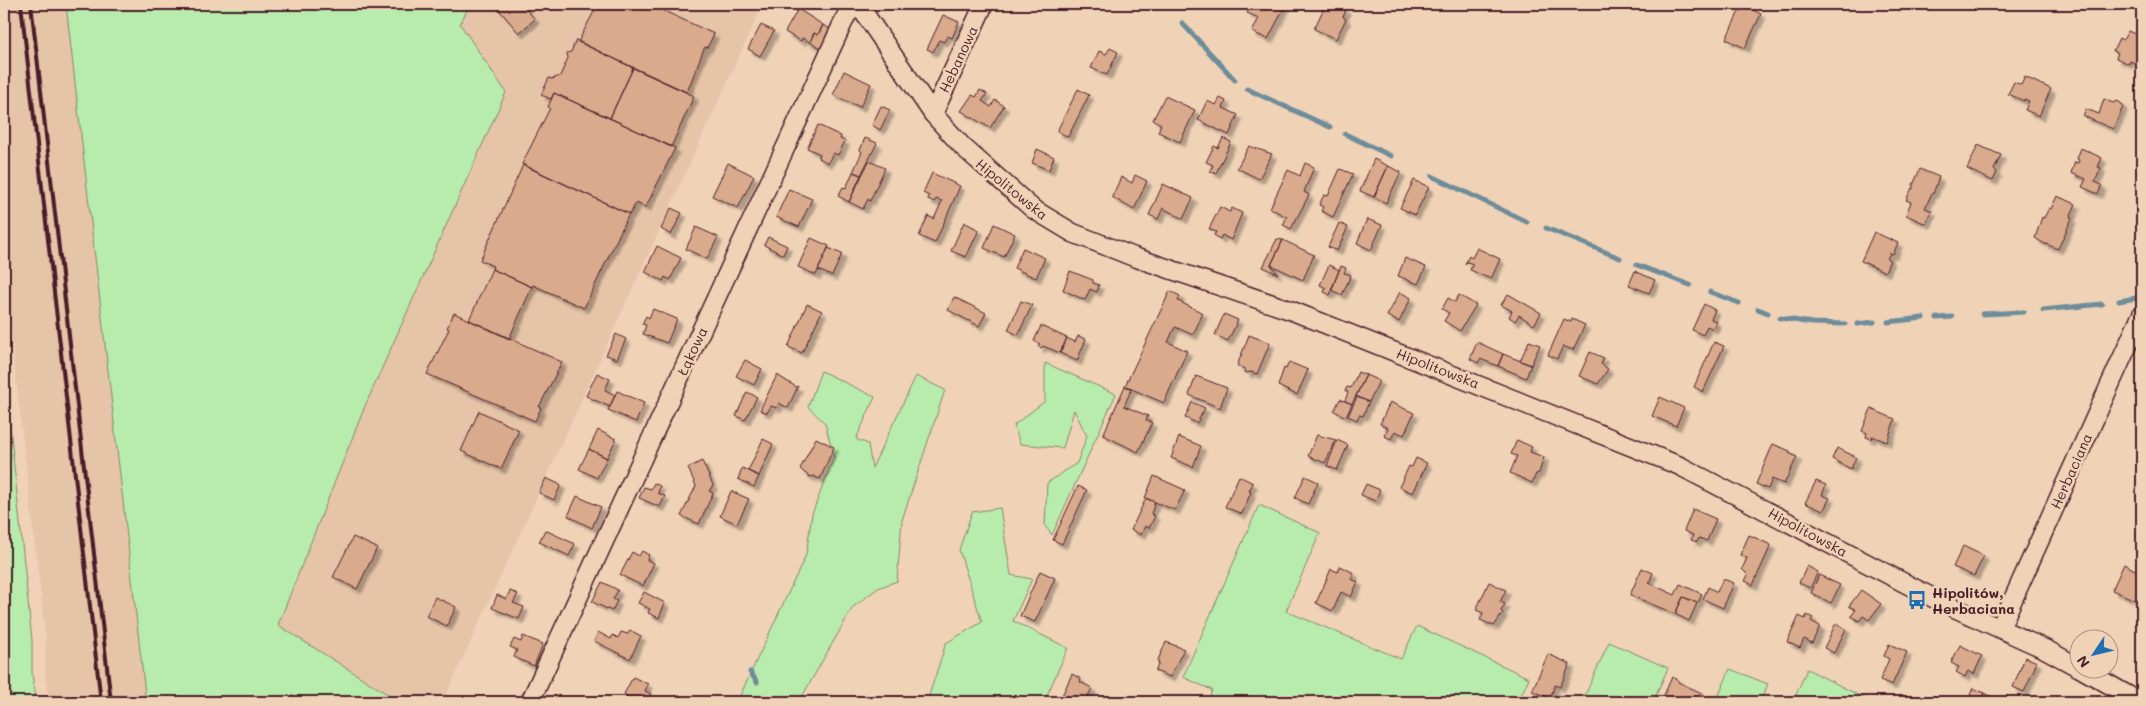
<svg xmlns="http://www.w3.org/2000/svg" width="2146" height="706" font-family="Mali,sans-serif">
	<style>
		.built { fill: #e6c4a7 }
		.green { fill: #b8ecac; stroke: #81866c }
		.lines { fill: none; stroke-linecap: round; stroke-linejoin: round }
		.stream { stroke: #6e8c99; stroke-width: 5 }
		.building { fill: #daaa8d; stroke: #4a1f2b; filter: url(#shadow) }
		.minor-casing { stroke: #4a1f2b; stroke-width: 21 }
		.minor { stroke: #f0d3b7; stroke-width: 18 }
		.rail { stroke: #4a1f2b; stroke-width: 4 }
		.labels { text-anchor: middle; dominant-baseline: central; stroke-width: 5; stroke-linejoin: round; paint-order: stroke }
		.street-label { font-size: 14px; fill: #4a1f2b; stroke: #f0d3b7 }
		.poi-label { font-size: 14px; font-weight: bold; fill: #4a1f2b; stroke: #f0d3b7; text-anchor: start }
	</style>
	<defs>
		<filter id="shadow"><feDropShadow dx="4.5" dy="4.5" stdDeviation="1" flood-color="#0004"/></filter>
	</defs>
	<rect width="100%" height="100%" fill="#f0d3b7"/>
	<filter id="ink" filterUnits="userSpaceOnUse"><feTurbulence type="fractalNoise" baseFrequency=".02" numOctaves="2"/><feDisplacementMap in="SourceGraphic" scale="10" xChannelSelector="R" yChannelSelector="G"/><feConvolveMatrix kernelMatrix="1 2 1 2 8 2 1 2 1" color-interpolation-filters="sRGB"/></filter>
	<g filter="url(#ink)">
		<path class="built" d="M4,4H104L184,702H49L45,677L46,640L4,275Z
			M470,4H763L443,702H400L278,625L365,406L506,92L460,24Z"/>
		<path class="green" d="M66,4H470L460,24L506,92L365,406L278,625L400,702H146Z
			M1045,363L1116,394L1052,535L1045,526L1047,483L1077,463L1087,436L1074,410L1063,448L1020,444L1014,425L1045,401Z
			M4,368L32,641V675L37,702H4Z
			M821,371L875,397L856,439L868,444L872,468L916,376L945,390L902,520L897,581L878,588L853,607L799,702H737L806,555L812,514L834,457L825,423L808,407Z
			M1259,505L1320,533L1286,611L1401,659L1417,626L1529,678L1518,702H1208L1212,690L1183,677Z
			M1000,508L1011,575L1032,579L1013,621L1068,648L1044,702H927L946,643L982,622L959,550L972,512Z
			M1609,642L1668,668L1653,702H1582Z
			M1730,669L1768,684L1760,702H1716Z
			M1807,669L1872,702H1793Z"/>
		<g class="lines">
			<path class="stream" d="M1182,23L1235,80
				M1247,89L1330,127
				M1345,134L1391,156
				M1432,176L1527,222
				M1546,228L1620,258
				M1637,265L1690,285
				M1710,292L1739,303
				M2119,301L2142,297
				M1758,309L1768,313
				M2043,310L2102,304
				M1982,314L2024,312
				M1780,318L1812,323L1845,324
				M1937,318L1952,317
				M1888,322L1923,318
				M1857,324L1874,322
				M750,672L757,682
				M769,700L771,702"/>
		</g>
		<path class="building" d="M494,4H521L535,19L519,33Z
			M598,4H649L714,34L707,48L705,47L703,51L687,92L578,42Z
			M1251,4H1286L1268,39L1252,32L1259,18L1247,13Z
			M1322,4H1333L1346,10L1343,17L1346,19L1336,39L1314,29L1323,10L1320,8Z
			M1742,5L1761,14L1745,48L1726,39Z
			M798,9L823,25L818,35L814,33L810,42L802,38L801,41L785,32Z
			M943,15L959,22L952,38L947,36L944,42L939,40L933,52L927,49Z
			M761,25L774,31L760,56L748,49Z
			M823,25L834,31L824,50L810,42L814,33L818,35Z
			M2128,31L2142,37L2137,46L2142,48V55L2138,64L2130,61L2129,64L2116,58L2118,53L2113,51L2119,38L2123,40Z
			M576,40L633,68L610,118L554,93L551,99L541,95L549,78L552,79L560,76L568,58L567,53L571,52Z
			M1110,48L1118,52L1107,75L1091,68L1099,51L1106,54Z
			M633,68L694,96L671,147L610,118Z
			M844,71L871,84L860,107L833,95Z
			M2025,77L2051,89L2039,116L2025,110L2029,101L2024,99V101L2008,94L2014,82L2021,85Z
			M1078,89L1089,95L1068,137L1057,131Z
			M980,90L987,94L982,101L991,107L995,100L1004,106L990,128L961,111L972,95L976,97Z
			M554,93L675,148L646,207L636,203L630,214H629L522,164L550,108L548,107Z
			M1165,96L1195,110L1180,142L1158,132L1161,124L1153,120Z
			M1220,98L1226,101L1223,108L1238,115L1229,135L1198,120L1207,101L1216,105Z
			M2104,99L2113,103L2117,101L2121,103L2123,107L2113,129L2083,116L2086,109L2099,114Z
			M881,106L890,110L880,130L872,125Z
			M818,125L841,136L840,139L845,141L838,155L833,153L828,163L818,158L820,154L807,148Z
			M865,138L877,143L861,175L853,172L862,152L860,150Z
			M1223,138L1231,142L1216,173L1210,171L1213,165L1206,162L1214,146L1218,148Z
			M1978,145L2001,155L1994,170L1997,172L1993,181L1967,169Z
			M1249,146L1272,154L1259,179L1237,168Z
			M2081,148L2102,158L2098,167L2101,168L2095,182L2102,185L2098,194L2082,187L2086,179L2071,173L2075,162L2078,163L2079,160L2077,159Z
			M1037,149L1054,157L1049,170L1032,163Z
			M1374,159L1388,166L1374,197L1360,191Z
			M869,161L885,168L870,201L868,199L863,209L849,202Z
			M728,163L754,176L738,208L712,196Z
			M1305,163L1314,167L1304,192L1309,195L1291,229L1283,225L1287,217L1270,208L1288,170L1300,176Z
			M523,165L629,214L584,308L533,285L532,287L492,269L493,266L480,260Z
			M1388,166L1401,172L1386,203L1374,197Z
			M1340,169L1353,174L1333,217L1321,211L1323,207L1319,205L1324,195L1328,196Z
			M1920,169L1939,177L1933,194L1932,193L1925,208L1932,211L1926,224L1906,215L1911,202L1906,200L1912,188L1913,189V185Z
			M853,172L861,175L849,202L838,196L843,187L846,188Z
			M932,173L960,186L935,243L919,236L928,216L934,219L942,201L936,199L934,202L928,199L929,196L923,193Z
			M1135,175L1147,181L1134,210L1112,197L1121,177L1132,183Z
			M1414,180L1429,187L1415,215L1400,208Z
			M1163,184L1193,198L1183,219L1163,208L1158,219L1149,215Z
			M789,189L812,199L799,227L776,217Z
			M2057,196L2076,204L2070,217L2072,218L2058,249L2043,243L2035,238L2042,217L2044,218L2049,208L2051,209Z
			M1220,207L1230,212L1232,208L1242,213L1231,240L1222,235L1220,239L1214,235L1216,232L1209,229Z
			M671,208L682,213L671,235L661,229Z
			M1367,219L1382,225L1371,250L1357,243Z
			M964,222L979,230L966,257L951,251Z
			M1339,223L1348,227L1337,251L1328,247Z
			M994,224L1015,234L1004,257L984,248Z
			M696,227L718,237L707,259L686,249Z
			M1874,232L1898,243L1893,254L1890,253L1887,259L1890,260L1885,272L1861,261Z
			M768,237L787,246L783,255L764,245Z
			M811,238L829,246L816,275L798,267Z
			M1277,239L1283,240L1271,265L1278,274L1263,267Z
			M1283,240L1314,255L1303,280L1271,265Z
			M657,246L681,258L670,280L665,277L663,281L645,272Z
			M828,248L842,254L832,276L818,270Z
			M1023,248L1045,258L1036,278L1014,268Z
			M1477,248L1500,259L1491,279L1470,270L1473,264L1467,262L1465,264L1469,256L1472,258Z
			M1405,258L1426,267L1418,284L1398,276Z
			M1329,265L1339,270L1330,295L1324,292L1326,288L1320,285Z
			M1341,266L1346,268L1344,273L1351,275L1342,295L1331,290Z
			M492,269L532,287L509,339L469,320Z
			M1070,271L1093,280V283L1099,285L1097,292L1090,289L1085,300L1063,290Z
			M1635,271L1655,280L1649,293L1629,285Z
			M1170,291L1180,296L1178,301L1203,313L1193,335L1175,327L1168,342L1187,351L1164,403L1125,386Z
			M1400,292L1411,298L1399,322L1387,316Z
			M1508,294L1541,313L1534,325L1519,315L1515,321L1509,317L1512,311L1501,305Z
			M1459,295L1476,305L1460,331L1444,321L1449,313L1442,309L1448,298L1455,302Z
			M954,297L986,313L979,326L948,310Z
			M1021,301L1032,305L1018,335L1008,330Z
			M807,304L822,311L802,353L788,347Z
			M1704,304L1715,310L1711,319L1717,322L1713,329L1707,326L1703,335L1692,330Z
			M653,309L677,319L667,343L643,334L646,325L642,324L646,316L649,318Z
			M454,313L562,362L539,407L541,408L535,421L427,374L449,329L447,328Z
			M1224,314L1238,320L1228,341L1215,335Z
			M1564,319L1571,322L1572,319L1585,325L1573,350L1563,346L1557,359L1548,355Z
			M1041,326L1067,338L1060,353L1043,346L1041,348L1038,347L1040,344L1034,341Z
			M616,334L626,339L617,359L606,355Z
			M1249,335L1270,343L1257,374L1251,372L1246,373L1245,369L1237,366Z
			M1078,336L1086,339L1077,361L1060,353L1067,338L1075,342Z
			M1529,341L1540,345L1531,365L1520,361Z
			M1477,342L1503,354L1498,366L1480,359L1478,363L1470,359Z
			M1714,342L1724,346L1703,392L1694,387Z
			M1590,352L1604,358L1601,364L1608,369L1598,384L1579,376Z
			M1503,354L1531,365L1526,378L1498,366Z
			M745,360L762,369L754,385L736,376Z
			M1289,362L1308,370L1297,395L1278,386L1284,368L1286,369Z
			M1358,372L1366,375L1352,404L1345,401L1348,392L1345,391L1347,387L1351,388Z
			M597,373L610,379L605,390L615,395L610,407L586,396Z
			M777,375L796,387L798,386L788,408L779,403L777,408L771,406L767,413L760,410Z
			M1366,375L1379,381L1369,402L1356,396Z
			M1196,376L1227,388L1220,408L1189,395Z
			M1125,386L1132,388L1124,406L1148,416L1146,420L1152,423L1138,452L1103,435Z
			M617,391L644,403L636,422L608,410Z
			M747,392L757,397L745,420L736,416Z
			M1357,397L1369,402L1363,416L1359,415L1357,420L1348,416Z
			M1660,397L1684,408L1676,426L1652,416Z
			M1340,399L1352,404L1346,417L1334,411Z
			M1192,402L1205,408L1197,423L1185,418Z
			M1390,402L1414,413L1404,435L1395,431L1391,439L1384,436L1388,428L1380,424Z
			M1871,409L1895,419L1887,442L1872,436L1871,439L1866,437L1867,433L1862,431Z
			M479,411L519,430L501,469L461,451Z
			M598,430L616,439L607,458L589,449Z
			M1317,435L1336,440L1325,463L1308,456Z
			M1179,437L1201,446L1193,467L1171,458Z
			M816,438L834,447L820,479L813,476L810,477L800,469Z
			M763,439L773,444L759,476L748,471Z
			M1337,440L1348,445L1337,470L1327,466Z
			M1517,440L1532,447L1530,452L1544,457L1539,473L1536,474L1532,483L1510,473L1517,456L1511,454Z
			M1773,444L1790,451L1789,453L1797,457L1784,484L1772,479L1768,489L1756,484Z
			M1837,448L1856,457L1851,469L1832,459Z
			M589,449L607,458L597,478L579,469Z
			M1416,458L1427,463L1413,493L1399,487L1409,466L1412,467Z
			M702,461L713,485L709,491L713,493L699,524L681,516L696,486L688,468Z
			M742,468L759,476L754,487L738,479Z
			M1154,476L1185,490L1175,510L1145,498Z
			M1239,476L1253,483L1249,491L1251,492L1242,514L1225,507Z
			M1305,476L1318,482L1308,504L1295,498Z
			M546,478L561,485L554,500L539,493Z
			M1816,481L1826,485L1822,495L1830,498L1823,511L1805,503Z
			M654,483L660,486L658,493L665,496L660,507L639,498L644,487L651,489Z
			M1366,484L1380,490L1375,501L1361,495Z
			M1078,486L1087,490L1062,544L1053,540Z
			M731,491L749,499L737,524L720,516Z
			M577,496L601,507L592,528L568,516Z
			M1146,498L1155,502L1151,514L1155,516L1149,528L1145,526L1141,535L1131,530Z
			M1693,509L1716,519L1707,541L1699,538L1697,542L1691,540L1693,535L1684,531Z
			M545,530L575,544L569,556L539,542Z
			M1749,535L1771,545L1753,585L1745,581L1748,575L1742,569L1747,558L1740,555Z
			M353,537L377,548L357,589L333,577Z
			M1963,546L1984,556L1974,576L1953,567Z
			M642,551L649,555L647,560L654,563L643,586L620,575L632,552L639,556Z
			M2124,564L2139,572L2138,575L2142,577L2140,591L2142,592V603L2112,590Z
			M1340,566L1354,573L1351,579L1358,582L1351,597L1341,592L1333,611L1316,603L1331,569L1338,572Z
			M1807,566L1818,572L1810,588L1799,583Z
			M1642,568L1653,573L1649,583L1675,595L1680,584L1702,594L1698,603L1683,597L1675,614L1630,595Z
			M1040,571L1055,578L1035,622L1020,616Z
			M1819,575L1840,585L1831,603L1811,593Z
			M1723,579L1734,583L1723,608L1703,599L1708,587L1717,592Z
			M602,582L618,590L613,599L617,601L612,611L592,602Z
			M1489,582L1506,590L1500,602L1505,604L1501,611L1503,613L1494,626L1480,620L1483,613L1476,610Z
			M1861,590L1881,604L1869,620L1863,616L1859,621L1851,616L1856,610L1849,606Z
			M510,591L518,594L513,603L524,607L519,619L492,608L497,595L506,599Z
			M644,592L665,603L659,618L648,613L650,609L638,603Z
			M435,597L456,607L447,626L426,616Z
			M1683,597L1697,603L1689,621L1675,614Z
			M1807,615L1813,618L1811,621L1820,626L1812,643L1804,639L1800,648L1787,642L1799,616L1805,619Z
			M1836,623L1846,629L1834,653L1824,648Z
			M630,630L641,636L630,659L594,641L598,632L611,639L613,635L618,638L621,632L628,634Z
			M523,636L543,644L534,666L514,657L517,650L510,647L514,639L521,642Z
			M1166,642L1184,649L1170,677L1155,671L1159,663L1157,662Z
			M1889,644L1907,652L1892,685L1880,680L1889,659L1884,656Z
			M1960,645L1982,656L1974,674L1968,671L1965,677L1956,672L1959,667L1951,663Z
			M1548,654L1570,664L1560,687L1555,685L1550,698L1532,691Z
			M2025,657L2037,662L2024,692L2013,687Z
			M1072,674L1081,679L1080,682L1092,688L1085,702H1059Z
			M633,677L648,684L645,691L651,694L646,702H623L627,696L624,694Z
			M1672,677L1679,680L1678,682L1704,694L1701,702H1678L1671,699L1669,702H1661Z
			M1973,688L1985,693L1981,702H1971L1973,697L1970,695Z
			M1985,693L1994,698L1992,702H1981Z"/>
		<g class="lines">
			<g class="minor-casing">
				<path id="minor" d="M858,4L933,114L963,147L1033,209L1073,233L1134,257L1290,310L1680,466L1939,601L2047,650L2078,667
					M933,114L984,4
					M2000,628L2142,314
					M2080,668L2140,702
					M530,702L847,14L859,5"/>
			</g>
			<use href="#minor" class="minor"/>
			<path class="rail" d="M21,4L101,702
				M31,4L111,702"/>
		</g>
	</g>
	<defs>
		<g id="bus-bare" transform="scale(1.5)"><path d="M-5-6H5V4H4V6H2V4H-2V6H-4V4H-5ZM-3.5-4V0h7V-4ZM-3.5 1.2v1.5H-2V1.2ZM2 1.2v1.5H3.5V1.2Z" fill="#1f6fb2" stroke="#f0d3b7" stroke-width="2.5" paint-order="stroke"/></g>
	</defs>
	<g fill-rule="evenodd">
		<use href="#bus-bare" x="1917" y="600"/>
	</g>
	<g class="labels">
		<g class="street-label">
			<text transform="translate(958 59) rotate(-65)">Hebanowa</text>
			<text transform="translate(1012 189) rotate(39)">Hipolitowska</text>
			<text transform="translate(692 351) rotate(-65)">Łąkowa</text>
			<text transform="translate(1438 368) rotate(21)">Hipolitowska</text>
			<text transform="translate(2071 471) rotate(-66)">Herbaciana</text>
			<text transform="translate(1808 532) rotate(28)">Hipolitowska</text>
		</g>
		<g class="poi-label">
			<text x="1932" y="592">Hipolitów,<tspan x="1932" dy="16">Herbaciana</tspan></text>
		</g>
	</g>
	<rect width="2146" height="706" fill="none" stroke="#f0d3b7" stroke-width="20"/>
	<rect x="10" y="10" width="2126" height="686" fill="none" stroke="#4a1f2b" stroke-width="2" filter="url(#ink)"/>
	<g transform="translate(2094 654) rotate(235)"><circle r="24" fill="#f0d3b7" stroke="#ae8b7f"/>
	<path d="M0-4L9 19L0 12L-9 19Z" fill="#1f6fb2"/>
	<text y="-8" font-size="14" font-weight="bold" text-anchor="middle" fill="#4a1f2b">N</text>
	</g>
</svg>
